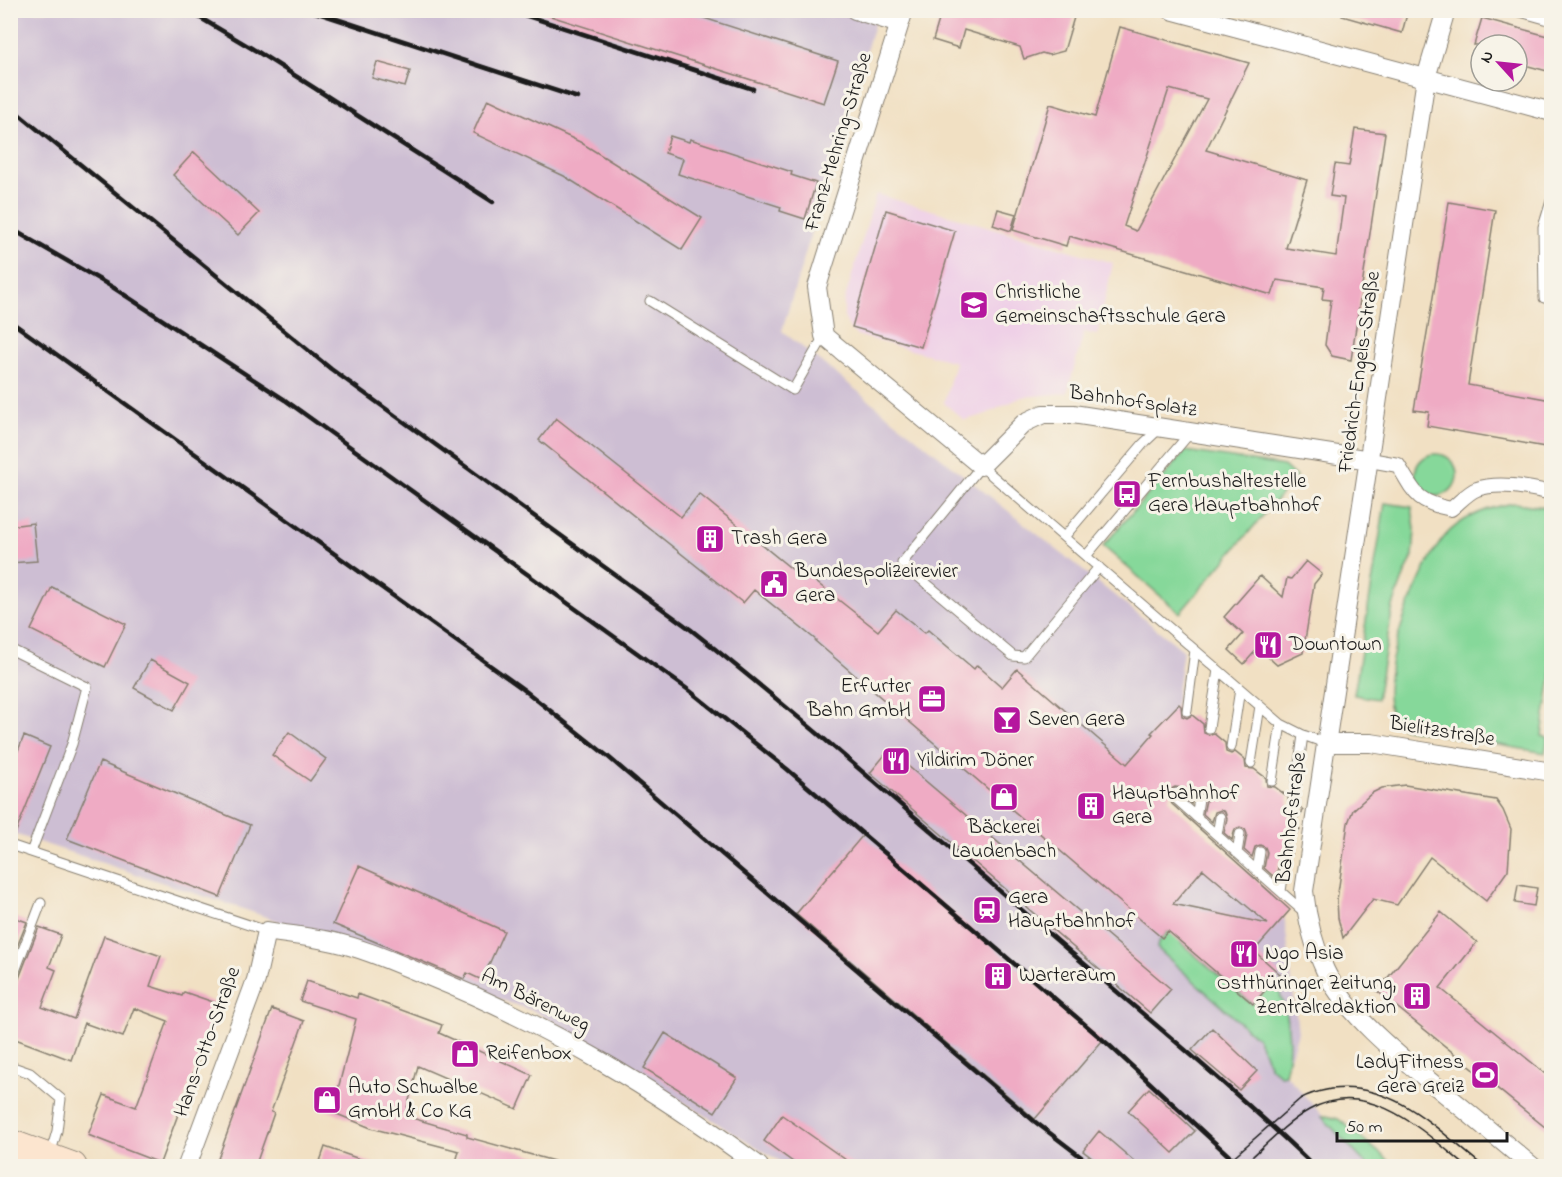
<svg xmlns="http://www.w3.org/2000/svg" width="1562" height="1177" font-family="'Indie Flower',sans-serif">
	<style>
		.built { fill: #efd0e7 }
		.industrial { fill: #cdbed3 }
		.green { fill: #86d89a; stroke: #517a5b; stroke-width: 1.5 }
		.building { fill: #efabc4; fill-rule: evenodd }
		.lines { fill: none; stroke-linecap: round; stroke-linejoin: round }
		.service-casing { stroke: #867e70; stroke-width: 11 }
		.pedestrian-casing { stroke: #867e70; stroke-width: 16 }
		.minor-casing { stroke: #867e70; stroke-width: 20 }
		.secondary-casing { stroke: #867e70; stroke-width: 29 }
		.service { stroke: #fff; stroke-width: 9 }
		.pedestrian { stroke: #fff; stroke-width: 14 }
		.minor { stroke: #fff; stroke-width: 18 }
		.secondary { stroke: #fce5cf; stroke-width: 27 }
		.tram { stroke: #1c1c1c; stroke-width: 1.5 }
		.rail { stroke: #1c1c1c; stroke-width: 4.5 }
		.labels { text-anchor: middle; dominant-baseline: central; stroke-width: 6; stroke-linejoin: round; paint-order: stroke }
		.street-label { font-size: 21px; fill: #1c1c1c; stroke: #f7f3e8 }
		.poi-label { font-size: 21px; fill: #1c1c1c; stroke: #f7f3e8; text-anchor: start }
	</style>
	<rect width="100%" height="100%" fill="#f7f3e8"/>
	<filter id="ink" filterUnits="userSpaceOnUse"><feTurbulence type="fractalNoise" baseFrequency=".0167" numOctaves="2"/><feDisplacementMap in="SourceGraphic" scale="12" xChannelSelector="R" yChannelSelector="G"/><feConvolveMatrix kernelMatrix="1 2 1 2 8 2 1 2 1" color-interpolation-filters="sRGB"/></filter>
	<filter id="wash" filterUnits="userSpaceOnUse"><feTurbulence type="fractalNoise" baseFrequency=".008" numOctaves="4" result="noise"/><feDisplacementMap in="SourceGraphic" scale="24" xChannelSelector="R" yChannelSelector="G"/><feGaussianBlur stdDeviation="1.35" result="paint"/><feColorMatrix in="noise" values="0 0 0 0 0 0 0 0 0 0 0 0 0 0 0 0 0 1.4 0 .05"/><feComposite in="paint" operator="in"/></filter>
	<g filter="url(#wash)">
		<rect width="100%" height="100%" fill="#f1e0c3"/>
		<path class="built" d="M876,194L1113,263L1097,335L1084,332L1067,393L1022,397L984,415L964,420L944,403L955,362L856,335L850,329L844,317V302Z"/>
		<path class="industrial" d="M11,11H878L782,331L1183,650L1161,802L1284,914L1298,1032L1285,1074L1368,1166H788L536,1012L249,911L11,833Z"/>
		<path class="green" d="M1186,451L1284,466L1296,477L1180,613L1103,546Z
			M1415 475a21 21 0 1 1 42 0a21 21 0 1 1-42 0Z
			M1385,503L1412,507L1415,529L1413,556L1402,581L1393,606L1377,699L1354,695Z
			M1515,503L1551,508V676L1542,736L1548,737L1545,753L1403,728C1360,706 1421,562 1446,535C1463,516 1491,507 1515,503Z
			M1179,919L1181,943L1252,1004L1274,980C1288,1008 1293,1044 1285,1074L1280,1075L1270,1067L1258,1039L1157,948L1158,943Z
			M1326,1116L1338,1119L1345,1124L1395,1166H1368L1322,1117Z"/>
		<g id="blocks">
			<path class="building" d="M544,10H679L838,61L824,103L544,14Z
				M942,10H1058L1075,14L1064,51L1049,55L1042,53L1024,59L1020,47L964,30L959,48L933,40Z
				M1342,10H1408L1402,33L1342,16Z
				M1482,18L1551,37V72L1517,63V45H1474Z
				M1120,27L1249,63L1206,150L1307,180L1286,248L1336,256L1344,198L1330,196L1335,164L1349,166L1355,129L1385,133L1351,360L1332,356L1325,345L1331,300L1322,299L1324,287L1277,280L1272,295L1069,236L1066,246L1013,230L1050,104L1095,117ZM1169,89L1207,99L1136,231L1124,226Z
				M377,62L410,71L405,87L372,78Z
				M488,99L580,142L702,218L682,250L564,176L473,133Z
				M670,136L689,142L690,139L792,172L791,175L816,183L805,219L780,211L781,207L678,174L683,159L665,153Z
				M194,152L259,213L238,235L173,175Z
				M1449,202L1495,210L1468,385L1551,400V448L1427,426L1429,412L1414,410Z
				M998,209L1016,214L1011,231L993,225Z
				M886,210L955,231L921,347L852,327Z
				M556,418L681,517L699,494L804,579L807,575L878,631L896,610L925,633L928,630L974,669L977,665L1002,687L1017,669L1127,764L1153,734L1151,733L1179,704L1181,706L1182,716L1187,718L1192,715L1203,724L1204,733L1209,735L1213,733L1225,743L1226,752L1231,754L1235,752L1245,760L1246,768L1254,769L1266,778L1267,786L1275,787L1288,797L1289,806L1294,808L1298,806L1303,811L1293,823L1300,829L1284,847L1292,854L1288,858L1280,859L1277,872L1273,876L1264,868L1267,852L1265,847L1260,845L1255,847L1252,857L1244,850L1247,834L1245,829L1240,827L1235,829L1232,840L1224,833L1227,818L1225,812L1221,810L1215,812L1212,822L1203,814L1206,800L1203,793L1194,794L1191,804L1183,796L1182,788L1175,787L1171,789L1169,798L1172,804L1290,910L1254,951L1280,974L1253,1004L1168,931L1162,938L815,641L816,640L754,590L743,603L539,440ZM1203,869L1268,924L1173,904Z
				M33,523L37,561L10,563V526Z
				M1306,561L1322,574L1314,584L1303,653L1277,665L1258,648L1244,664L1229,650L1243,634L1224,617L1260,576L1283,597L1287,578L1291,579Z
				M52,587L126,624L105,667L31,630Z
				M150,660L190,682L174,710L134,688Z
				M289,732L326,759L310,781L272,755Z
				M24,736L50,747L13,839L10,838V770Z
				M889,750L1171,989L1150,1013L870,773Z
				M100,762L250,825L220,897L67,839Z
				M1405,785L1496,800L1503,810L1511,829L1508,870L1486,901L1430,857L1397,905L1373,899L1343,938L1338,918L1337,900L1348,823L1353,810L1372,793L1382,788Z
				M863,835L1102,1041L1035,1119L796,914Z
				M359,866L504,931L482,980L467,973L464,979L333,924Z
				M1518,885L1537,888L1534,906L1515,903Z
				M1441,912L1477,942L1440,988L1551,1078V1132L1377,991Z
				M10,916L27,922L10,964Z
				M39,927L61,935L49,967L56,970L42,1007L74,1019L104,936L161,956L150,986L182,996L184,992L187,993L219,1004L160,1163L88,1135L104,1095L136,1107L168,1021L134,1008L123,1037L84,1023L71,1060L10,1037V991L16,986Z
				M307,981L357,998L358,994L442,1025L439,1033L532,1075L517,1109L418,1066L405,1116L467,1134V1137L554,1161L553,1167H467L456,1162L459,1151L371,1128L317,1106L322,1088L337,1093L356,1019L300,1001Z
				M272,1009L304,1021L271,1112L274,1113L255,1167H215Z
				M1212,1028L1257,1071L1239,1090L1192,1050Z
				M665,1033L737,1078L715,1112L644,1068Z
				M1149,1088L1195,1131L1173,1153L1128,1111Z
				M782,1115L856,1167H800L764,1141Z
				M1099,1131L1141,1167H1104L1083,1151Z
				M325,1147L374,1164L373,1167H318Z"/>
		</g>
	</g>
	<g filter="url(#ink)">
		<use href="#blocks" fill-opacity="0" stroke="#867e70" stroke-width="1.5"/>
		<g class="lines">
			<g class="service-casing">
				<path id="service" d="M1520,12L1552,21
					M1552,198L1543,227L1544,298L1552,300
					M650,301L793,390L824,336
					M1064,537L1143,444L1160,428
					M1086,556L1190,433
					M1099,567L1024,657L1013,656L902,563L981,466L1281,724L1303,735L1325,743
					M10,649L87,687L72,744L31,852
					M1187,711L1195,650
					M1209,728L1218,670
					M1231,747L1240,689
					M1251,763L1260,706
					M1272,781L1281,724
					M1177,793L1176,799L1305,913
					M1294,801L1303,735
					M1196,817L1199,799
					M1217,835L1220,817
					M10,845L267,931
					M1237,853L1240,834
					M1257,871L1260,852
					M1281,891L1285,864
					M10,984L41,903
					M10,1066L30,1073L61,1099L57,1131L50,1155"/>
			</g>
			<g class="pedestrian-casing">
				<path id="pedestrian" d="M1370,460L1398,465C1415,494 1417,502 1451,509C1459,503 1468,492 1477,489C1499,481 1529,488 1552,493"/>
			</g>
			<g class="minor-casing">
				<path id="minor" d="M855,10L899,24
					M904,10L817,287L824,336L981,466L1024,423L1043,414H1073L1370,460
					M1171,10L1552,112
					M1446,10L1426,78L1304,891C1307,919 1313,944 1325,970C1348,1019 1413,1067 1455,1102C1481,1123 1506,1145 1532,1166
					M1325,743H1371L1552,772
					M187,1166L256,980L267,931C289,935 312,937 334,942C366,949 398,964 428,976C549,1025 655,1089 759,1166"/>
			</g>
			<g class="secondary-casing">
				<path id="secondary" d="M10,1143L73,1166"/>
			</g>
			<use href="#service" class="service"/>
			<use href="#pedestrian" class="pedestrian"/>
			<use href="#minor" class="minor"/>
			<use href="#secondary" class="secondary"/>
			<path class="tram" d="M1223,1166L1300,1099C1310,1093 1320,1091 1331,1089C1394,1081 1438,1130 1483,1166
				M1242,1166C1263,1148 1284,1124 1309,1110C1368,1076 1423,1131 1466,1166"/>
			<path class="rail" d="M187,10L258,52L493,202
				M309,10L578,98
				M509,10L753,89
				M10,107L331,369L690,629C812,725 928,829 1046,931C1136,1009 1229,1084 1314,1166
				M10,228L114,288L285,400L690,691L787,769L1109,1045L1240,1166
				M10,321L523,689L606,755L1034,1121L1093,1166"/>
		</g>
	</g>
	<defs>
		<g id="school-square" transform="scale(1.5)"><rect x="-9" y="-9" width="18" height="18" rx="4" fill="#b5179e" stroke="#f7f3e8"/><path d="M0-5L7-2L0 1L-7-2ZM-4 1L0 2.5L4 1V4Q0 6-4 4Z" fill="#fff"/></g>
		<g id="bus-square" transform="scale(1.5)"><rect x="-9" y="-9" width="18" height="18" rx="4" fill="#b5179e" stroke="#f7f3e8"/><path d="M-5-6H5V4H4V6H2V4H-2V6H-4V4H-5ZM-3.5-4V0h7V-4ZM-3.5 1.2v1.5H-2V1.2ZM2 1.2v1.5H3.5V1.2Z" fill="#fff"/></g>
		<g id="building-square" transform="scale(1.5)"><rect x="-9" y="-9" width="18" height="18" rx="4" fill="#b5179e" stroke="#f7f3e8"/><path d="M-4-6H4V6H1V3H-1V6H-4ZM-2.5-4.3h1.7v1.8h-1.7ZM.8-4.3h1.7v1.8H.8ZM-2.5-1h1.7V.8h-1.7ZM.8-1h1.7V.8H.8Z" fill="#fff"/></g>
		<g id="civic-square" transform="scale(1.5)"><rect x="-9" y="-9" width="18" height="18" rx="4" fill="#b5179e" stroke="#f7f3e8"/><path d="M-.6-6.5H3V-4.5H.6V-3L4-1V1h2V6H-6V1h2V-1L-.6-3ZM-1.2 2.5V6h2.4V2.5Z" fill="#fff"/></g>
		<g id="restaurant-square" transform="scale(1.5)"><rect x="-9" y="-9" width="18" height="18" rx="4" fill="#b5179e" stroke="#f7f3e8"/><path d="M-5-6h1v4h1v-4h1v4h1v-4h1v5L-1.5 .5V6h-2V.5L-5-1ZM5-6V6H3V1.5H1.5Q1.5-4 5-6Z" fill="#fff"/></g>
		<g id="office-square" transform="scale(1.5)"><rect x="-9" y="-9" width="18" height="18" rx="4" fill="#b5179e" stroke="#f7f3e8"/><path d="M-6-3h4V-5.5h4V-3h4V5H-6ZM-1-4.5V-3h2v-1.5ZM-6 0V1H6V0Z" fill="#fff"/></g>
		<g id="bar-square" transform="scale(1.5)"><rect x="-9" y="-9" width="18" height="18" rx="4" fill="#b5179e" stroke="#f7f3e8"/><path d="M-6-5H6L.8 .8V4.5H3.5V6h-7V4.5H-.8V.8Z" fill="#fff"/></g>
		<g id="shop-square" transform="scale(1.5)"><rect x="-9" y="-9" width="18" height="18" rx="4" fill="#b5179e" stroke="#f7f3e8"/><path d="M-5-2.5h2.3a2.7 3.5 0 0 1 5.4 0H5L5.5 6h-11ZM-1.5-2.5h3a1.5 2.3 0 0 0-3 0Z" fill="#fff"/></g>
		<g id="station-square" transform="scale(1.5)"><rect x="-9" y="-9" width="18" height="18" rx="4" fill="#b5179e" stroke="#f7f3e8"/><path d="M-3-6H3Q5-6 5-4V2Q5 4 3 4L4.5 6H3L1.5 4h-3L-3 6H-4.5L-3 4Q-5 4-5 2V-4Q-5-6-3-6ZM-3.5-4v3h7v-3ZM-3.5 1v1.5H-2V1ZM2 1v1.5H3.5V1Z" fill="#fff"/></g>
		<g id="stadium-square" transform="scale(1.5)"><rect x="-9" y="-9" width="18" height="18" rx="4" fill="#b5179e" stroke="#f7f3e8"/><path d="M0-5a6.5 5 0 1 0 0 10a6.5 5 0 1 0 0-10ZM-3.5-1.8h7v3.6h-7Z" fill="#fff"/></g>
	</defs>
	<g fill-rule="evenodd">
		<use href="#school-square" x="974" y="305"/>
		<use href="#bus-square" x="1127" y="494"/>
		<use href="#building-square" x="710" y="539"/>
		<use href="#civic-square" x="774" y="584"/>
		<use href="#restaurant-square" x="1268" y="645"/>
		<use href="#office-square" x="932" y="699"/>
		<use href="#bar-square" x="1007" y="720"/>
		<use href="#restaurant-square" x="896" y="761"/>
		<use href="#shop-square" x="1004" y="797"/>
		<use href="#building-square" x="1091" y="806"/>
		<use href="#station-square" x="987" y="910"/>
		<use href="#restaurant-square" x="1244" y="954"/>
		<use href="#building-square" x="998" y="976"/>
		<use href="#building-square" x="1417" y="996"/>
		<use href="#shop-square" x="465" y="1054"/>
		<use href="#stadium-square" x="1485" y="1075"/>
		<use href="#shop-square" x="327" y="1100"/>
	</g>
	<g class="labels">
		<g class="street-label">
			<text transform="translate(839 142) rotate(-73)">Franz-Mehring-Straße</text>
			<text transform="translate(1360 372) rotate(-82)">Friedrich-Engels-Straße</text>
			<text transform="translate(1133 402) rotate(8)">Bahnhofsplatz</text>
			<text transform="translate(1442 732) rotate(9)">Bielitzstraße</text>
			<text transform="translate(1292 818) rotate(-83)">Bahnhofstraße</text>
			<text transform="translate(535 1001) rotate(26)">Am Bärenweg</text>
			<text transform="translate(208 1042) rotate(-70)">Hans-Otto-Straße</text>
		</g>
		<g class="poi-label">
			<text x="995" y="293">Christliche<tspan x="995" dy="24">Gemeinschaftsschule Gera</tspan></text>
			<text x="1148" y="482">Fernbushaltestelle<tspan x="1148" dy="24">Gera Hauptbahnhof</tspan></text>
			<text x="731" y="539">Trash Gera</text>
			<text x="795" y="572">Bundespolizeirevier<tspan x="795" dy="24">Gera</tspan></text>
			<text x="1289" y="645">Downtown</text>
			<text x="911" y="687" text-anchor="end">Erfurter<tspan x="911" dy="24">Bahn GmbH</tspan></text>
			<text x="1028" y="720">Seven Gera</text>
			<text x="917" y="761">Yildirim Döner</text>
			<text x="1112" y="794">Hauptbahnhof<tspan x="1112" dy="24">Gera</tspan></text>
			<text x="1004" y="828" text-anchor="middle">Bäckerei<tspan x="1004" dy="24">Laudenbach</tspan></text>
			<text x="1008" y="898">Gera<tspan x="1008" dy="24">Hauptbahnhof</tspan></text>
			<text x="1265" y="954">Ngo Asia</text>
			<text x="1019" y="976">Warteraum</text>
			<text x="1396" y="984" text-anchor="end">Ostthüringer Zeitung,<tspan x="1396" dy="24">Zentralredaktion</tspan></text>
			<text x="486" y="1054">Reifenbox</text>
			<text x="1464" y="1063" text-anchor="end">LadyFitness<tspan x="1464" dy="24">Gera Greiz</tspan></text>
			<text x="348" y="1088">Auto Schwalbe<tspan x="348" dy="24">GmbH &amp; Co KG</tspan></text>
		</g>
	</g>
	<rect width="1562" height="1177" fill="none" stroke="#f7f3e8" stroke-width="36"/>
	<g transform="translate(1499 63) rotate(297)"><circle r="28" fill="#f7f3e8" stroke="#9f9d96" stroke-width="1.5"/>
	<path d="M0-4.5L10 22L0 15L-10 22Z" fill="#b5179e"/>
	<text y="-9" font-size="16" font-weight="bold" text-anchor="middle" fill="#1c1c1c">N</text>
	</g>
	<path d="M1337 1132v9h170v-9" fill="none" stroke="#1c1c1c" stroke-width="3"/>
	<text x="1346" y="1132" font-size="18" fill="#1c1c1c" stroke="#f7f3e8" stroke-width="4.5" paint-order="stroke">50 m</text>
</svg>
